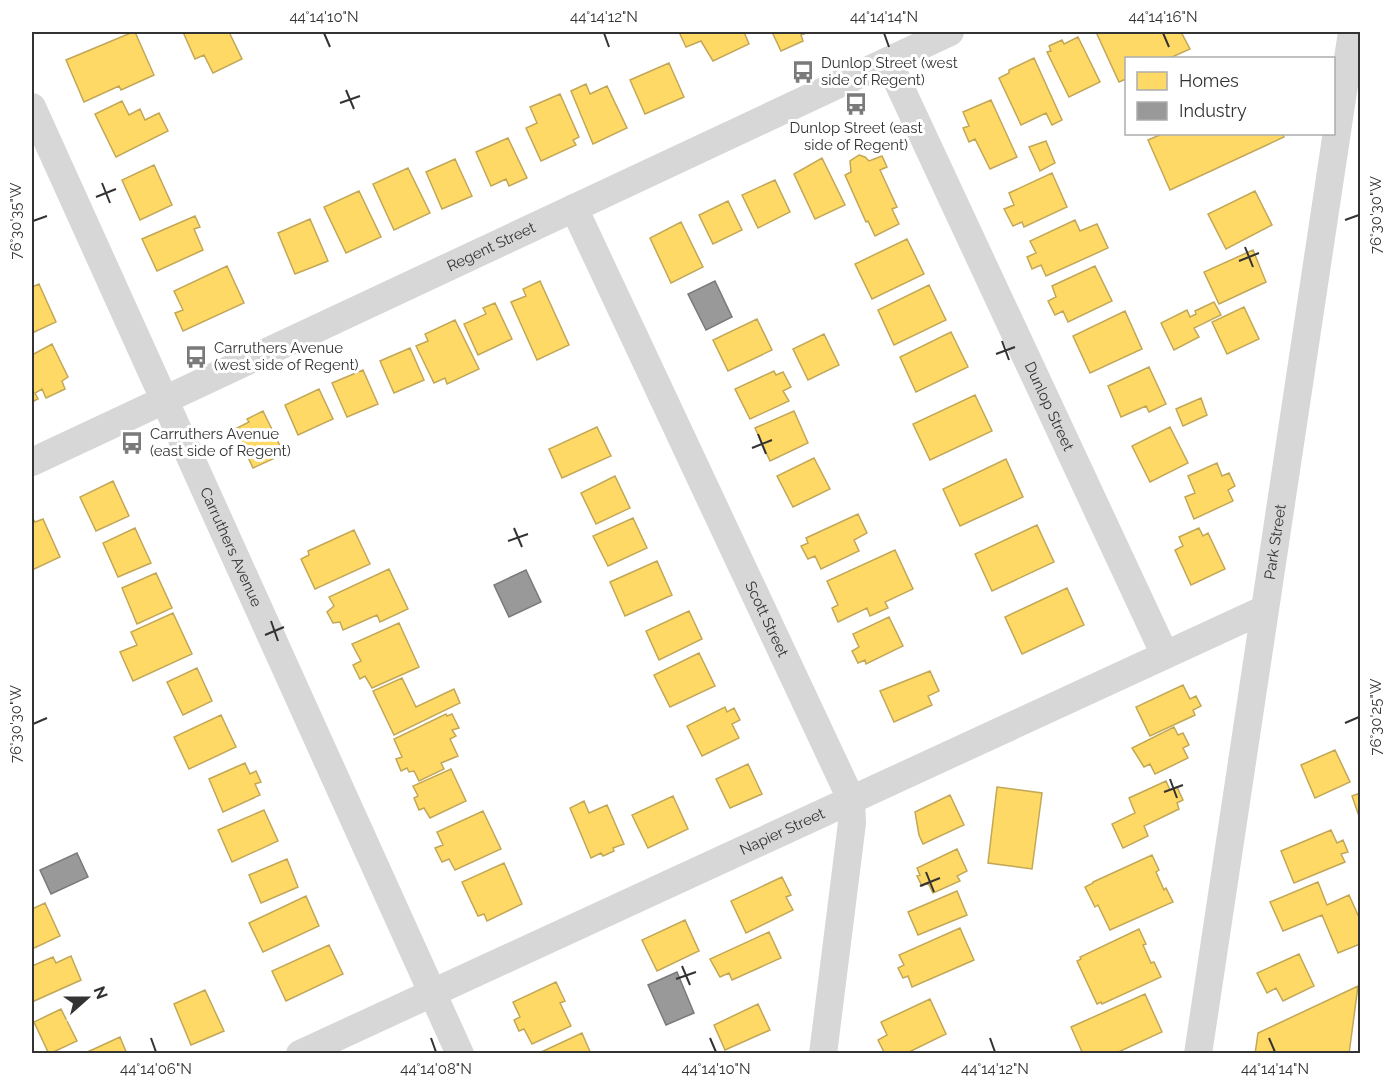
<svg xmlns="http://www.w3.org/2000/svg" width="1392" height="1085" font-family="Raleway,sans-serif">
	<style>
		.homes { fill: #ffd966; stroke: #c2a757; stroke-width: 1.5 }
		.industry { fill: #999; stroke: #7a7a7a; stroke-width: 1.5 }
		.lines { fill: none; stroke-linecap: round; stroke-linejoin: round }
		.street { stroke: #d7d7d7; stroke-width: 28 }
		.ticks { fill: none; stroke: #333; stroke-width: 2 }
		.labels { text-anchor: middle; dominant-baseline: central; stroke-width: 6; stroke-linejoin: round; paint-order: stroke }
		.poi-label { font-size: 15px; fill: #333; stroke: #fff; text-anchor: start }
		.street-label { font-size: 15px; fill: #333; stroke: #fff }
		.neatline { fill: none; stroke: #333; stroke-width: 2 }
		.ticks-label { font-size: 15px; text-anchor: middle; fill: #333 }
	</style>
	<rect width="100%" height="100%" fill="#fff"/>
	<path class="homes" d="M133,32H135L154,75L121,90L119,86L84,102L66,60Z
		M183,32H229L242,59L213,73L204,55L195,59Z
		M679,32H744L749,44L713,61L701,41L686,47Z
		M772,32H809L801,35L803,41L781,51Z
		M1096,32H1181L1190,49L1170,58H1126V79L1119,82Z
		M1078,37L1100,82L1069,97L1047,52L1051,51L1049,46L1062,40L1064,44Z
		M1034,58L1062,120L1052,125L1046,113L1021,125L999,78L1009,73V70Z
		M669,63L684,97L645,114L630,80Z
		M586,84L590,94L607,86L627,128L593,144L571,91Z
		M560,94L579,137L573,140L576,145L541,161L526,128L537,123L530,107Z
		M991,100L1017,157L990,169L975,139L969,142L963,128L969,126L963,112Z
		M122,101L129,115L140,109L145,120L159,113L168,131L116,157L95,114Z
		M1162,134H1282L1284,137L1170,190L1148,140Z
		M508,138L527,178L509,186L506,179L491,186L476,152Z
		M1046,141L1055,163L1040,171L1029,147Z
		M859,155L865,157L869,161L882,156L887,167L880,170L897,207L892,209L899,224L875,236L868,221L866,222L845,175L851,172L850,161Z
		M822,158L845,205L815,219L794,174Z
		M455,159L472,196L442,209L426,172Z
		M154,165L172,205L140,220L122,180Z
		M408,168L430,213L394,230L373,184Z
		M1052,173L1067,207L1024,227L1022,222L1013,226L1004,209L1014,205L1009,193Z
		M775,180L790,212L758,228L742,195Z
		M359,191L381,237L346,253L324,207Z
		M1255,191L1272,225L1226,249L1208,214Z
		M728,201L742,230L713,244L699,215Z
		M195,216L200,227L194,229L203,250L157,271L142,239Z
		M310,219L328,261L295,274L278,233Z
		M1075,220L1080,231L1097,224L1108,248L1046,276L1041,265L1032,269L1027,257L1036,253L1030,241Z
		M681,222L703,267L671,283L650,238Z
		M907,239L924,274L872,299L855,264Z
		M1253,250L1266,282L1219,304L1204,272Z
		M227,266L244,303L183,331L175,313L183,310L174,291Z
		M1095,266L1112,301L1068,322L1063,311L1055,315L1048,301L1056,297L1052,286Z
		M540,281L569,345L537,360L511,302L526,296L523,289Z
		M39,284L56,322L32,333V287Z
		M929,285L946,320L894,345L878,310Z
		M1214,302L1221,315L1194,328L1199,337L1174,350L1161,323L1187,310L1190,317L1196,314L1195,311Z
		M495,303L512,339L478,355L464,324L486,314L483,308Z
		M1244,307L1259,339L1227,354L1212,322Z
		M1125,311L1142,349L1090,373L1073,336Z
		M757,319L772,350L728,371L713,340Z
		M455,320L479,369L447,384L445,378L434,383L416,346L428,341L425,334Z
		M951,332L968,367L916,392L900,357Z
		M824,334L839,365L808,380L793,349Z
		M52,344L68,377L62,381L65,389L46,398L42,389L35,393L38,399L32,402V355Z
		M410,348L424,380L394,393L380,361Z
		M1149,367L1166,404L1149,412L1146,406L1121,417L1108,386Z
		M363,370L378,404L347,417L332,383Z
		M774,371L776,375L783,372L791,387L783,391L789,401L750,419L735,389Z
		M319,389L333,419L298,435L285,405Z
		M975,395L992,431L930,460L913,424Z
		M1201,398L1207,415L1183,426L1176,409Z
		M263,411L284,454L253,468L235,429L249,422L247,419Z
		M794,411L808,443L770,461L755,428Z
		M597,427L611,456L562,478L549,449Z
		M1170,427L1188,463L1150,482L1132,446Z
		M814,458L830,489L793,507L777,476Z
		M1006,459L1023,497L960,526L943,489Z
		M1217,463L1222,476L1229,473L1235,486L1228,490L1233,501L1194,519L1185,497L1195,493L1188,476Z
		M615,476L630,508L596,524L581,493Z
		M113,481L129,516L96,531L80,497Z
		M858,514L867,533L854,540L859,551L821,569L815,556L808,559L801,546L808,543L806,538Z
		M633,518L647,548L608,566L593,536Z
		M33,519L35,522L43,519L60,557L32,570V520Z
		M1037,525L1054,562L992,591L975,554Z
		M135,528L151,563L118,577L103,543Z
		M1199,528L1203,536L1208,533L1225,569L1191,585L1175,550L1183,546L1179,537Z
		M354,530L370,564L315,589L301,559L309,555L308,551Z
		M895,550L913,589L885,602L888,608L870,616L867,608L838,622L832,608L838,605L827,581Z
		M657,561L672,595L625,616L610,582Z
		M389,569L408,609L380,622L377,615L343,630L340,622L333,623L327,612L334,606L329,597Z
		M156,573L172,608L137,624L122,588Z
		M1067,588L1084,625L1022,654L1005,617Z
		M689,611L702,639L659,660L646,631Z
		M173,613L192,654L133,681L120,652L137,645L131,632Z
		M889,617L903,646L866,664L865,660L858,663L852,651L859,647L853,634Z
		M399,623L419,667L372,688L365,676L360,679L353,665L361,661L352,644Z
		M699,653L715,686L670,707L654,675Z
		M197,668L212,701L183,715L167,682Z
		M930,671L939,691L928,696L932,705L894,722L880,691Z
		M402,678L416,707L454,689L460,703L394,735L373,691Z
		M1183,685L1190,699L1196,696L1201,706L1193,710L1195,715L1150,736L1136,707Z
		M725,707L727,712L734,708L740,720L732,724L739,738L702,756L687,726Z
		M446,714L447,716L452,714L459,728L452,730L456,736L450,739L458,756L441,763L444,769L419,781L414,771L409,772L407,768L401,771L396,759L402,757L394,739Z
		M221,715L236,747L189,769L174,737Z
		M1174,727L1178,735L1183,733L1189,745L1183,748L1188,758L1155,774L1150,764L1144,767L1132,748Z
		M1335,750L1350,782L1315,798L1301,765Z
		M245,763L250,774L256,771L261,782L255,784L260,795L223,812L209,779Z
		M748,764L762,794L730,808L716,779Z
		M451,769L466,801L430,818L424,808L419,810L414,798L418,796L413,786Z
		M1166,781L1170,790L1177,787L1183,800L1177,803L1179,809L1144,826L1148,836L1123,848L1112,824L1135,813L1129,798Z
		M997,787L1042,793L1032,869L988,863Z
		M1360,793V819L1352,796Z
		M950,795L964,825L923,844L919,835L915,812Z
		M673,796L688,829L648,848L632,815Z
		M584,801L589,813L607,805L624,844L613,848L614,851L603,856L601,853L591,858L570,808Z
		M264,810L278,841L232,862L218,830Z
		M483,811L501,849L455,870L449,859L442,862L435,848L443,845L437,832Z
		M1331,830L1337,843L1343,840L1348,852L1341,854L1345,862L1294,883L1281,851Z
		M957,849L967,871L957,876L960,881L933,893L928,883L922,886L917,876L920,875L917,868Z
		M1152,855L1159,870L1156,872L1164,890L1166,888L1173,902L1110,930L1098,905L1095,907L1085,887L1093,883V882Z
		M287,859L298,887L261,903L249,875Z
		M504,863L522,904L487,921L484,914L478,916L462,882Z
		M782,877L791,895L786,897L793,910L746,933L731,901Z
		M1318,882L1327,905L1349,895L1358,915L1360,914V944L1338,953L1322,915L1283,931L1270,902Z
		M957,891L967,915L918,935L908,912Z
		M306,896L319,926L263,952L249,923Z
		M45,903L60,936L32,949V909Z
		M685,920L699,951L657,971L642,940Z
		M960,928L974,960L912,987L908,976L903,978L898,968L904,965L899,955Z
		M1139,929L1146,944L1143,945L1151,963L1154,962L1161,977L1102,1004L1101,1002L1097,1004L1077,961L1081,959L1080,957Z
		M769,932L781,958L732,980L729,973L720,977L710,959Z
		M329,945L343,974L286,1001L272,971Z
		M1299,954L1314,986L1283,1001L1276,988L1267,993L1257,973Z
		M71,956L81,980L32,1002V966L53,957L56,963Z
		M556,982L565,1001L560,1003L571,1026L532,1044L524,1029L519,1031L514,1020L520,1017L513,1002Z
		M1358,986L1349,1054H1255L1258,1033Z
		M205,990L224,1031L191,1045L174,1004Z
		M1145,994L1162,1032L1114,1054H1083L1071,1027Z
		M930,999L946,1034L905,1054H885L878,1040L887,1035L881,1022Z
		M758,1004L770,1030L725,1050L714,1025Z
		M61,1009L77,1041L49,1054L34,1022Z
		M582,1033L591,1054H537Z
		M120,1037L127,1054H83Z"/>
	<path class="industry" d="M715,281L732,317L706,330L688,294Z
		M526,570L541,602L509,617L494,585Z
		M77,853L88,877L51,894L40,870Z
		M677,972L694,1013L666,1025L648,985Z"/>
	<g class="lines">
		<g class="street">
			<path id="s1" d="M888,61L1165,655"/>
			<path id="s2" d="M32,107L460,1054"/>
			<path id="s3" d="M574,208L851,799L852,823L823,1054"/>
			<path id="s4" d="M32,462L950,32"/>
			<path id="s5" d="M300,1054L1263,610"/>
			<path id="s6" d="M1198,1054L1352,32"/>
		</g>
	</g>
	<path class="ticks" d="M324,33L330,47M604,33L609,47M884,33L889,47M1163,33L1169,47M346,90L354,109M340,103L360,96M102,183L110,203M96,197L116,189M1345,220L1359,215M33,221L47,216M1245,247L1253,267M1239,261L1259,253M1002,341L1009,360M996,354L1015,347M758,434L766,454M752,448L772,440M514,528L522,547M508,541L528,534M271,621L278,641M265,635L284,627M1345,723L1359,717M33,724L47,718M1170,779L1177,798M1164,792L1183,785M926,872L934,892M920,886L940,878M682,966L690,985M676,979L696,972M151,1038L156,1052M431,1038L436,1052M710,1038L716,1052M990,1038L995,1052M1269,1038L1275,1052"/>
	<defs>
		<g id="bus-bare" transform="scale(1.8)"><path d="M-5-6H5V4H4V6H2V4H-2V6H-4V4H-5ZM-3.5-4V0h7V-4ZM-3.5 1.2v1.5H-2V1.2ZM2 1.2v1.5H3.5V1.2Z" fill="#7a7a7a" stroke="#fff" stroke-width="2.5" paint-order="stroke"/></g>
	</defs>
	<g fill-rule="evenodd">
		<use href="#bus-bare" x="803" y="72"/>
		<use href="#bus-bare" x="856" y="104"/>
		<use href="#bus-bare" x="196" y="357"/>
		<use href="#bus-bare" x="132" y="443"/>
	</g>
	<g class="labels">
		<g class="poi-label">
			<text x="821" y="63">Dunlop Street (west<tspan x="821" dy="17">side of Regent)</tspan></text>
			<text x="856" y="128" text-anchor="middle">Dunlop Street (east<tspan x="856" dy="17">side of Regent)</tspan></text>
			<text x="214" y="348">Carruthers Avenue<tspan x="214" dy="17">(west side of Regent)</tspan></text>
			<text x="150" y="434">Carruthers Avenue<tspan x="150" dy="17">(east side of Regent)</tspan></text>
		</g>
		<g class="street-label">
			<text stroke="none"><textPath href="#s4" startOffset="507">Regent Street</textPath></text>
			<text stroke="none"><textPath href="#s1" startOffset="381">Dunlop Street</textPath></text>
			<text stroke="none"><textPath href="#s6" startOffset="518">Park Street</textPath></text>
			<text stroke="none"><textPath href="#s2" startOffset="483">Carruthers Avenue</textPath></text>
			<text stroke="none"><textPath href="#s3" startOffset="454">Scott Street</textPath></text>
			<text stroke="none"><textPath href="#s5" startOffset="531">Napier Street</textPath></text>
		</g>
	</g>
	<rect width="1392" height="1085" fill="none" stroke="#ffffff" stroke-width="66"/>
	<rect x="1125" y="57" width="210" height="78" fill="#ffffff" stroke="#adadad" stroke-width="1.5"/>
	<rect x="1137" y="72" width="30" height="18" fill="#ffd966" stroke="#adadad" stroke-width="1.5"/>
	<text x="1179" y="87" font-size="18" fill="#333333">Homes</text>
	<rect x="1137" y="102" width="30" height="18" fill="#999999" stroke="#adadad" stroke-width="1.5"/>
	<text x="1179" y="117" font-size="18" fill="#333333">Industry</text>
	<g transform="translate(87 998) rotate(69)" stroke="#ffffff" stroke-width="4.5" paint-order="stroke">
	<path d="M0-4.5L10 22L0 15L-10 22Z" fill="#333333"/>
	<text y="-9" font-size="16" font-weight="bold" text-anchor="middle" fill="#333333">N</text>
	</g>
	<rect x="33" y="33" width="1326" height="1019" class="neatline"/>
	<g class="ticks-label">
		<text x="324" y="22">44°14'10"N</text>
		<text x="604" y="22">44°14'12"N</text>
		<text x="884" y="22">44°14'14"N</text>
		<text x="1163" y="22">44°14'16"N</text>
		<text transform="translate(1376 215) rotate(-90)" y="5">76°30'30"W</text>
		<text transform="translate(16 221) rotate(-90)" y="5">76°30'35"W</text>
		<text transform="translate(1376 717) rotate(-90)" y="5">76°30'25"W</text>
		<text transform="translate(16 724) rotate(-90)" y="5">76°30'30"W</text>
		<text x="156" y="1074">44°14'06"N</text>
		<text x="436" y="1074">44°14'08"N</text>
		<text x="716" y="1074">44°14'10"N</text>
		<text x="995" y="1074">44°14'12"N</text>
		<text x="1275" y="1074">44°14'14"N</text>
	</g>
</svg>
